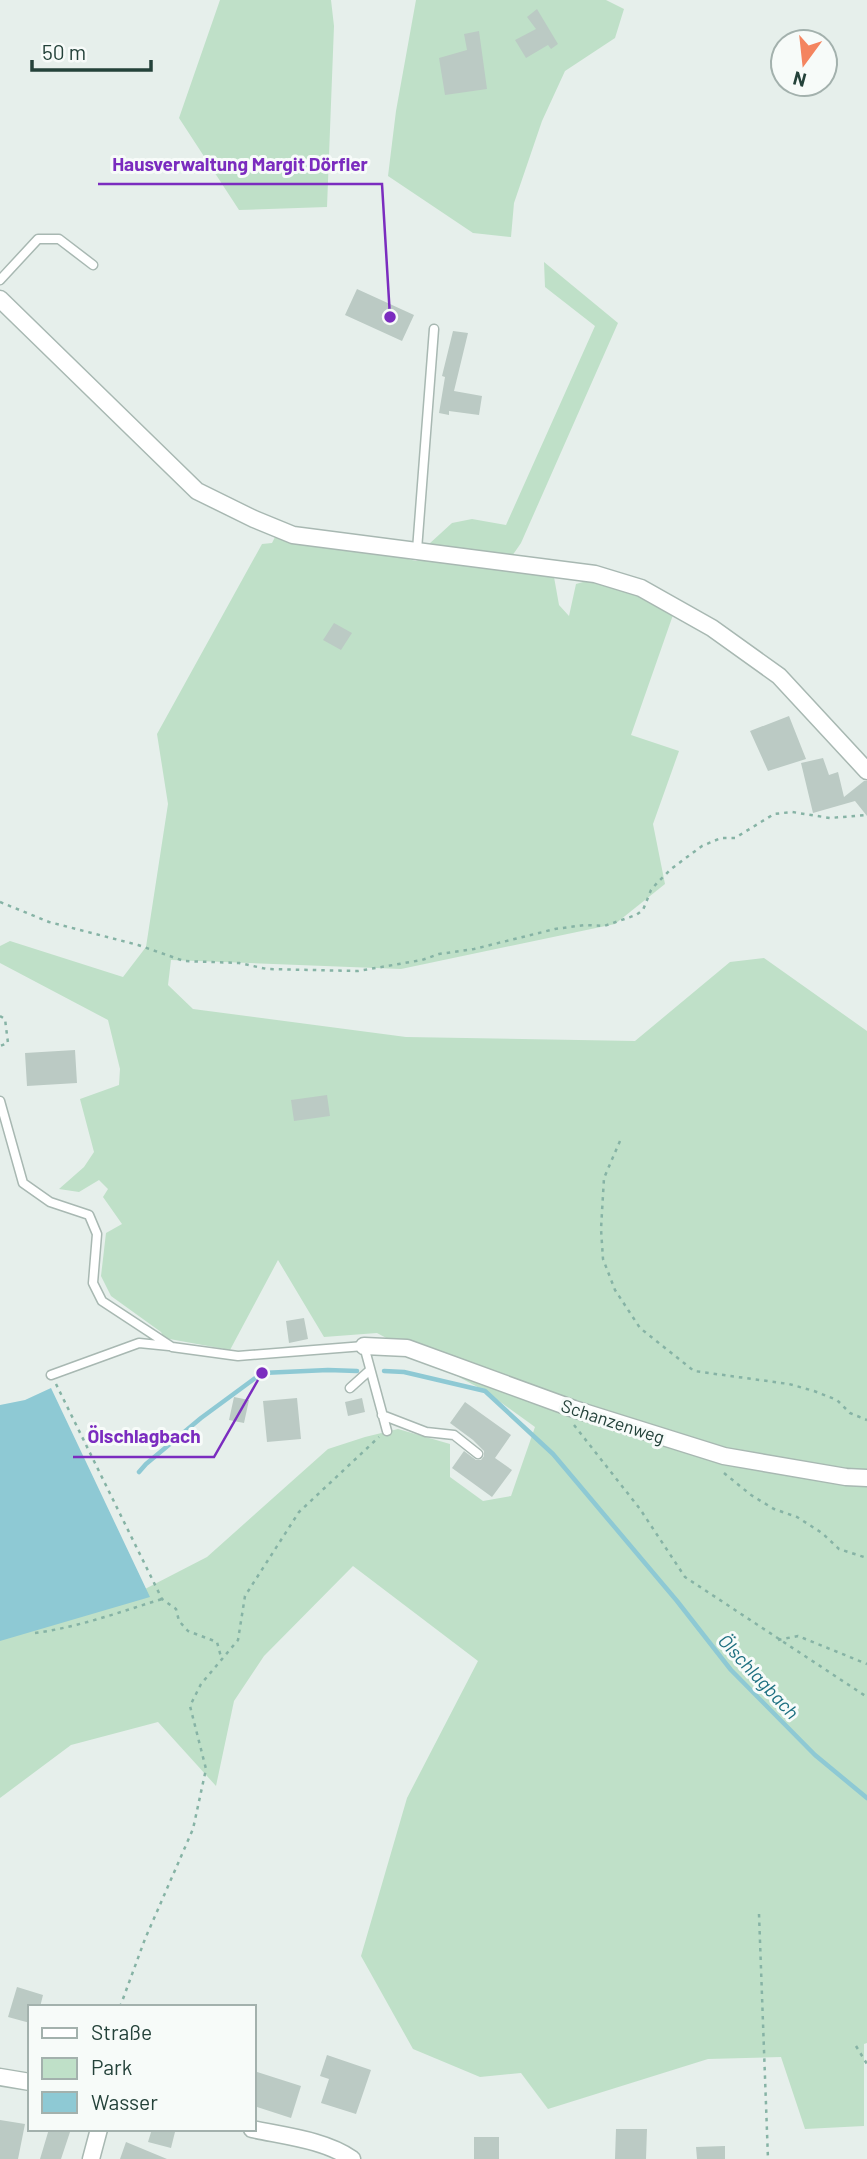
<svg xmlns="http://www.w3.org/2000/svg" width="867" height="2159" font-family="Barlow,sans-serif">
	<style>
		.green { fill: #bfe0c8 }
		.water { fill: #8ec9d4 }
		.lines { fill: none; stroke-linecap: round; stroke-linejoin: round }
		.stream { stroke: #8ec9d4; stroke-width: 4.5 }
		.building { fill: #bbcac4 }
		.service-casing { stroke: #a8b8b2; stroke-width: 11 }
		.minor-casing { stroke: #a8b8b2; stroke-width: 19 }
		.path { stroke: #86b3a5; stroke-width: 2.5; stroke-dasharray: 3.5 5; stroke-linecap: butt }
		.service { stroke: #fff; stroke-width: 8 }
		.minor { stroke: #fff; stroke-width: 16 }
		.labels { text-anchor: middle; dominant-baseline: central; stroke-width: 6; stroke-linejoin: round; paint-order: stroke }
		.street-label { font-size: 18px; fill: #24423a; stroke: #f7fbf9 }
		.water-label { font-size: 19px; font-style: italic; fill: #1c6f80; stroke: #f7fbf9 }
		.leader { fill: none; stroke: #7b2cbf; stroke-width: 2.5 }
		.callout-dot { fill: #7b2cbf; stroke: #f7fbf9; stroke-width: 2.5 }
		.callout-label { font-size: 19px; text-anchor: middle; font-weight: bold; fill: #7b2cbf; stroke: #f7fbf9; stroke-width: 6; stroke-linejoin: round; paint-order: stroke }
	</style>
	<rect width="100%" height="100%" fill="#e6efeb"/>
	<path class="green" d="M220,0H331L334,26L327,207L239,210L179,118Z
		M416,0H606L624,9L615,38L565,71L542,121L514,203L511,237L473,233L388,176L396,111Z
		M544,262L618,323L521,543L512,556L429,544L452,523L472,519L506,525L595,326L545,287Z
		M275,537L392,555L416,561L424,558L554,577L559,605L569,616L576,584L590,580L636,595L673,615L631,735L679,751L653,824L665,884L615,924L401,969L171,960L168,985L193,1009L406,1037L635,1041L730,962L764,958L867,1031V2043L864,2044V2126L805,2129L781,2057L708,2059L548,2109L521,2073L480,2077L413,2049L361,1956L407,1798L478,1661L353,1566L264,1656L234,1701L216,1786L158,1722L71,1745L0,1798V1636L114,1605L207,1557L328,1449L365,1437L398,1429L450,1444V1477L483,1501L511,1496L535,1427L485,1391L377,1333L324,1337L278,1260L230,1350L164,1338L161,1332L111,1296L101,1276L106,1233L122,1224L103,1197L108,1189L99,1180L79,1192L59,1189L84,1167L94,1152L80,1099L119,1085L120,1069L108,1020L0,963V946L10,941L123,977L146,947L168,804L157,734L262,544L272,543Z"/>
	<path class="water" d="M51,1388L150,1597L0,1641V1405L25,1400Z"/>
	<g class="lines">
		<path class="stream" d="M384,1371L404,1372L485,1391L553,1454L677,1601L731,1670L815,1755L867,1798
			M139,1472L146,1464L201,1418L262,1373L328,1370L357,1371"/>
	</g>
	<path class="building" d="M537,9L558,44L551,49L548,45L526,58L515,40L536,29L527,17Z
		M479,31L487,89L445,95L439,58L467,50L464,34Z
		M357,289L414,315L402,341L345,315Z
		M453,331L468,333L454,391L482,396L479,415L449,411V415L439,413L445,377L442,376Z
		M334,623L352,633L341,650L323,640Z
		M789,716L806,759L768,771L750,731Z
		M823,758L829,775L838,772L844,797L864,781H867V816L855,801L813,813L801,763Z
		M75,1050L77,1083L27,1086L25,1053Z
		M327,1095L330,1116L294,1121L291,1100Z
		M304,1318L308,1339L289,1343L286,1321Z
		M234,1397L249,1400L244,1423L229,1420Z
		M297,1398L301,1439L267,1442L263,1401Z
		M362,1398L365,1412L348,1416L345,1402Z
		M465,1402L511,1435L495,1458L512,1470L492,1497L452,1468L464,1451L476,1460H481L484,1456V1451L473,1440L450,1423Z
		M17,1987L43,1995L40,2007H30V2023L8,2017Z
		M327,2055L371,2070L356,2114L321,2103L329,2079L320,2076Z
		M254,2071L301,2086L291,2118L254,2106Z
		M0,2120L25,2124L18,2159H0Z
		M49,2129H71L61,2159H40Z
		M152,2129H164L175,2132L171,2148L148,2142Z
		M616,2129H647L646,2159H615Z
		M474,2137H499V2159H474Z
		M126,2142L167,2159H120Z
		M725,2146V2159H697L696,2147Z"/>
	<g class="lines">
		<g class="service-casing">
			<path id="service" d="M0,280L38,239H59L93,265
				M417,550L434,329
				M0,1101L23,1183L50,1202L89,1215L97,1234L93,1283L102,1301L172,1347L238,1356L364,1346L387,1431
				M51,1375L139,1343L169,1346
				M350,1388L370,1370
				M382,1415L426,1432L454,1435L478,1454"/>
		</g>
		<g class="minor-casing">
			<path id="minor" d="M0,299L197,491L254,519L293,535L595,574L641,588L712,628L779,676L867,771
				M364,1346L407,1348L574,1409L724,1456L846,1477L867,1478
				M0,2077L30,2082
				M252,2129C284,2136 325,2140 352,2159
				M91,2159L99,2129"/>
		</g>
		<path class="path" d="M0,902L49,922L138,945L184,961L239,963L267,969L358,971L422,960L439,954L474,949L555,929L585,925L604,926L636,915L643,910L651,890L657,883L671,869L702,846L721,838H735L774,814L792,812L830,818L867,815
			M0,1016L5,1019L8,1043L0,1046
			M620,1141L604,1178L601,1229L603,1259L615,1290L640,1328L694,1371L789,1384L814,1391L837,1400L850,1413L867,1420
			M56,1384L162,1599L176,1609L179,1621L188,1631L217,1642L221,1657
			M574,1425L640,1509L685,1577L867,1697
			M724,1473L751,1495L774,1509L797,1517L822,1533L839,1549L867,1558
			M35,1633C79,1627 120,1612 162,1599
			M778,1640L798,1636L867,1664
			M759,1914L768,2159
			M120,2007L145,1939L193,1829L206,1769L190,1706L201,1684L238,1640L245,1596L299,1512L379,1437
			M856,2046L867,2064"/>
		<use href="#service" class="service"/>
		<use href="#minor" class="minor"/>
	</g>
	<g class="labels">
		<g class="street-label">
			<text transform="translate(613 1421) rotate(18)">Schanzenweg</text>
		</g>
		<g class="water-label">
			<text transform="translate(759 1676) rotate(47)">Ölschlagbach</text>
		</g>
	</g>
	<path class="leader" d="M390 317L382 184H98M262 1373L214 1457H73"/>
	<g class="callout-dot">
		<circle cx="390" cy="317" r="7"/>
		<circle cx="262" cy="1373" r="7"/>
	</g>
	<g class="callout-label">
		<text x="240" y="171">Hausverwaltung Margit Dörfler</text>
		<text x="144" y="1443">Ölschlagbach</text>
	</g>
	<rect x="28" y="2005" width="228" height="126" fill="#f7fbf9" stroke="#a3b1ad" stroke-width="2"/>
	<rect x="42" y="2028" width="35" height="10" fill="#ffffff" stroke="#a3b1ad" stroke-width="2"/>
	<text x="91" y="2040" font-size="21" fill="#24423a">Straße</text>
	<rect x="42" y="2058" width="35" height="21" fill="#bfe0c8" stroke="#a3b1ad" stroke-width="2"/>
	<text x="91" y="2075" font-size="21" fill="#24423a">Park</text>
	<rect x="42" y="2092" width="35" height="21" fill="#8ec9d4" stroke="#a3b1ad" stroke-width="2"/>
	<text x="91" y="2110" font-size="21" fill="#24423a">Wasser</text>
	<g transform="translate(804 63) rotate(195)"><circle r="33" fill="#f7fbf9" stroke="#a3b1ad" stroke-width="2"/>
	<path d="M0-5L12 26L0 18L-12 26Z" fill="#f4845f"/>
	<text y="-10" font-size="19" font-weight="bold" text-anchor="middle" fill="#24423a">N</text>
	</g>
	<path d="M32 60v10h119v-10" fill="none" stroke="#24423a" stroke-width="3.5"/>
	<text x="42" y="60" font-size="21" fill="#24423a" stroke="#f7fbf9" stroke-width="5" paint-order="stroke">50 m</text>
</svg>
